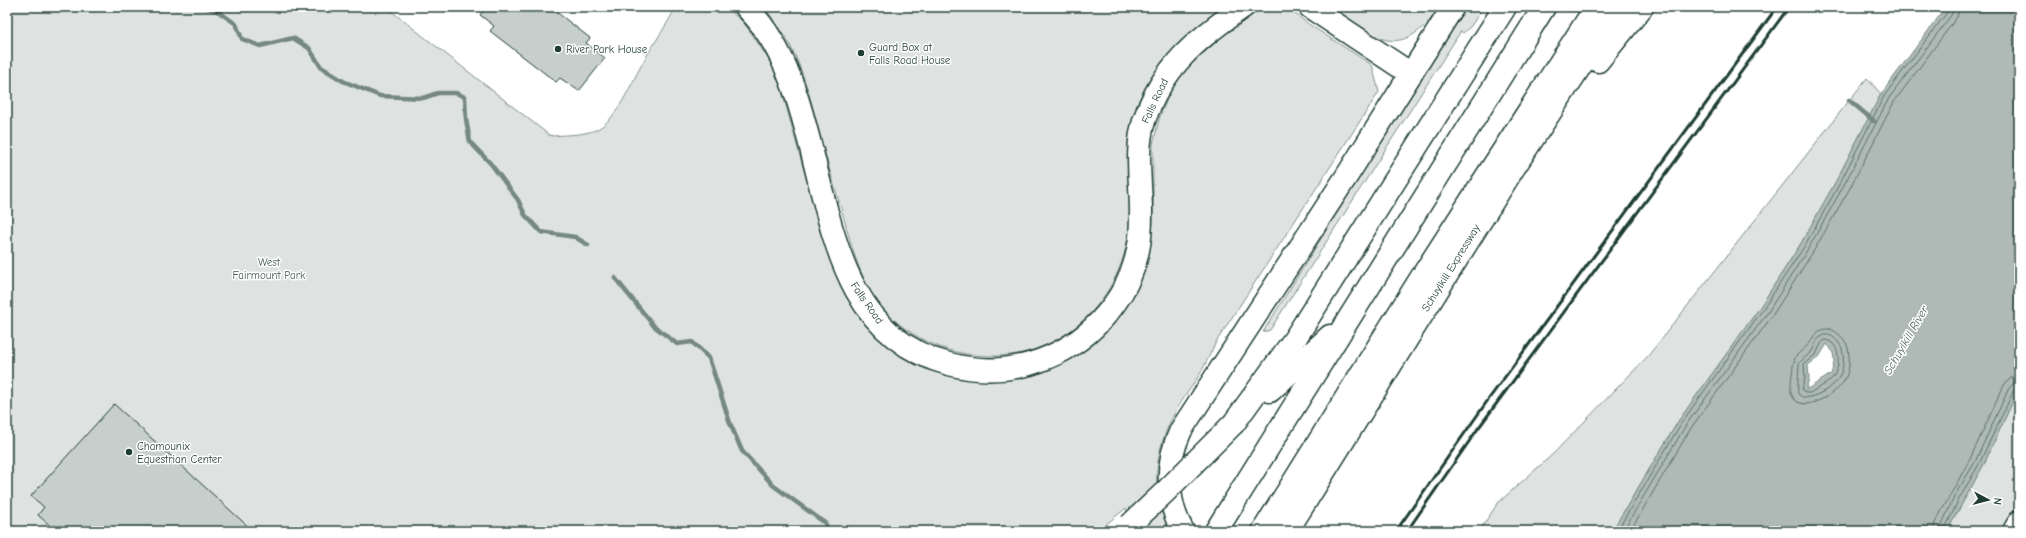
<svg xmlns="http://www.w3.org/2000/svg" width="2026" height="538" font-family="'Comic Neue',sans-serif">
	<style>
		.green { fill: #dee3e2; stroke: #7e908b }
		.water { fill: #afbab7; stroke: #758883; fill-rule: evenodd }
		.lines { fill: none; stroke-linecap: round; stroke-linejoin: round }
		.shore { stroke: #596f68; stroke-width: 1 }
		.stream { stroke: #758883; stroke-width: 4.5 }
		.building { fill: #c7cfcc; stroke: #1f3d34 }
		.minor-casing { stroke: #1f3d34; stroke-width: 25 }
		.major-casing { stroke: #1f3d34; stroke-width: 25 }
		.highway-casing { stroke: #1f3d34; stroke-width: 25 }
		.minor { stroke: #fff; stroke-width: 22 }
		.major { stroke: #fff; stroke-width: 22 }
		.highway { stroke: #fff; stroke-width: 22 }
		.rail { stroke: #1f3d34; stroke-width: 3 }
		.highway-bridge-casing { stroke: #1f3d34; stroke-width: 25; stroke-linecap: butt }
		.highway-bridge { stroke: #fff; stroke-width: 22 }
		.poi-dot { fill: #1f3d34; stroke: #fff; stroke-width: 1.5 }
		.labels { text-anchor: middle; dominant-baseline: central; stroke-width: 3; stroke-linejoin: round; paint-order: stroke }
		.poi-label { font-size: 11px; fill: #1f3d34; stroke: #fff; text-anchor: start }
		.street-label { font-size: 11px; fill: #1f3d34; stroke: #fff }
		.park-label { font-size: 11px; fill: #455e57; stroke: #fff }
		.water-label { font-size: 12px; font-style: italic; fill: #4a625b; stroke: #fff }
	</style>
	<rect width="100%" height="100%" fill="#fff"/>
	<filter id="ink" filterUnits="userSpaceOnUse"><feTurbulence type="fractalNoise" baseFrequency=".025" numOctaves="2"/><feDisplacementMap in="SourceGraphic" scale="8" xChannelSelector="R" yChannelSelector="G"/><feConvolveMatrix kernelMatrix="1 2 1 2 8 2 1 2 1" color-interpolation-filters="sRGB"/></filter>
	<g filter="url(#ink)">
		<path class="green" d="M7,7H386L549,135L553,136C572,134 592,136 606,123C623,107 634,77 646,57C656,40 667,25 676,7H725L742,21L752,34L772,65L781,88L824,242L833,268L845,294L870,329L892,348L917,363L943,373L1030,375L1044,371L1071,359L1084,350L1095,342L1116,320L1133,295L1149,254L1153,224V144L1160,116L1171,90L1188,67L1224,35L1264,7H1286L1310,25L1372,65L1379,92L1216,342C1211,352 1206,363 1201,372C1195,384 1185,394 1179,406C1155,444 1148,490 1170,531H1130L1126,508L1098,531H7Z
			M764,7H1224C1189,34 1153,63 1137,105C1120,149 1132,184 1129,228C1123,296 1066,355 996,356C953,357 911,341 882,307C860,281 852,248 843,215C834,186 826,157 818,127C811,100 803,70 790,45C782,31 773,19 764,7Z
			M1330,7H1441C1398,63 1378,39 1330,7Z
			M1465,7H1483L1471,26L1463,33L1461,31L1270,330L1263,332Z
			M1867,78L1881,94L1836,181L1800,245L1760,307L1679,420L1612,531H1479L1498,503L1553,454L1648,356Z
			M2019,388V531H1947L1983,466Z"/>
		<path class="water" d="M1946,7H2019V388L1983,466L1947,531H1612L1679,420L1760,307L1800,245L1836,181L1881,94ZM1827,344C1836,353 1835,362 1831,374L1806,390L1809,378L1808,365L1819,357Z"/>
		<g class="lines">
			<path class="shore" d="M1830,329C1838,332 1846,340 1848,348C1850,359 1850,371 1844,381C1838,393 1797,419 1791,392C1790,387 1793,360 1796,356C1799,352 1804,350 1807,346C1814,337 1816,328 1830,329Z
				M1824,335C1831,334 1835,338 1839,343C1846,352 1844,370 1838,379C1834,387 1804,406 1798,393C1797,391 1799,366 1799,363L1812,351L1817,340Z
				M1825,340C1841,341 1841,368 1833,377C1828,384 1817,388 1810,393H1805L1802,389L1805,378L1804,364L1816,354L1821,344Z
				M1617,531L1682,422L1763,309L1804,247L1840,183L1884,96L1948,11L1949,7
				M1623,531L1686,425L1768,312L1808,249L1844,185L1889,98L1952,14L1954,7
				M1630,531L1691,428L1772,316L1813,252L1850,188L1894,102L1957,17L1960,7
				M1933,531L1935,523L1970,459L2004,385L2011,378L2019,377
				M1939,531L1954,497L1975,462L2009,388L2013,384L2019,383
				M1944,531L1959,499L1979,464L2014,390L2019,388"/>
			<path class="stream" d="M68,7H99
				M204,7L216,10L236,24L242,39L260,46L293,38L309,48L321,67L343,81L380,96L423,98L438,93H456L465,97L466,119L470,142L491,164L518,200L525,215L541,232L575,237L588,245
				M1849,100L1874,121
				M615,278L654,326L677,344L692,342L709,358L730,423L742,451L774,486L825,523L829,531"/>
		</g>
		<path class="building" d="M486,7H550L590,38L586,43L605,58L579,91L560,78L556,82L490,31L494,26L480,15Z
			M114,404L253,531H56L38,515L44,507L31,496Z"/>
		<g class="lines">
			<g class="minor-casing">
				<path id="minor" d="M746,7C844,103 792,323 949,364C983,373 1017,371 1049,357C1092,339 1129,297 1138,250C1141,238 1141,225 1141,212C1141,182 1135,150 1144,121C1162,67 1198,38 1243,7
					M1310,7L1411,74
					M2014,531L2019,522"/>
			</g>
			<g class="major-casing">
				<path id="major" d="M1183,531C1165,500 1166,461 1181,430L1348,174L1453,7"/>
			</g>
			<g class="highway-casing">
				<path id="highway" d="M1598,61L1642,7
					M1270,391L1330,336
					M1234,423L1296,337L1505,7
					M1216,531L1544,7
					M1263,531L1421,278L1596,7
					M1287,531L1513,169L1619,7"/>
			</g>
			<use href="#minor" class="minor"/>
			<use href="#major" class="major"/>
			<use href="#highway" class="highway"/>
			<path class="rail" d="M1396,531L1488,400L1777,7
				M1407,531L1477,430L1789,7"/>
			<g class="highway-bridge-casing">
				<path id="highway-bridge" d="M1130,525L1166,491L1234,423"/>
			</g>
			<use href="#highway-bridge" class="highway-bridge"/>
		</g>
	</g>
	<g class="poi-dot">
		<circle cx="558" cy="49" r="4"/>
		<circle cx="861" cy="53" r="4"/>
		<circle cx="129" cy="452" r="4"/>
	</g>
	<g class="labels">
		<g class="poi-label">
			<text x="869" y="47">Guard Box at<tspan x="869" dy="13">Falls Road House</tspan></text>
			<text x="566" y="49">River Park House</text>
			<text x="137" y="446">Chamounix<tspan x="137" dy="13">Equestrian Center</tspan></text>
		</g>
		<g class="street-label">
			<text transform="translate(1155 101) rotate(-65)">Falls Road</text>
			<text transform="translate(1451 268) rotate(-58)">Schuylkill Expressway</text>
			<text transform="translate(867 303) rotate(55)">Falls Road</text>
		</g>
		<g class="park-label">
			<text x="269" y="262">West<tspan x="269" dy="13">Fairmount Park</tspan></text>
		</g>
		<g class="water-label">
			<text transform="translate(1906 340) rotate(-60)">Schuylkill River</text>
		</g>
	</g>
	<rect width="2026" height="538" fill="none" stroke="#fff" stroke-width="24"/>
	<rect x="12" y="12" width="2002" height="514" fill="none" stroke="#1f3d34" stroke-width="1.5" filter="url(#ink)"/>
	<g transform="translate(1988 500) rotate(97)" stroke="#ffffff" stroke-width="3" paint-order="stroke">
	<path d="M0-3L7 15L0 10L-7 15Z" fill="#1f3d34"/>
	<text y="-6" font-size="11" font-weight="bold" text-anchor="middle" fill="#1f3d34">N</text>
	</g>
</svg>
